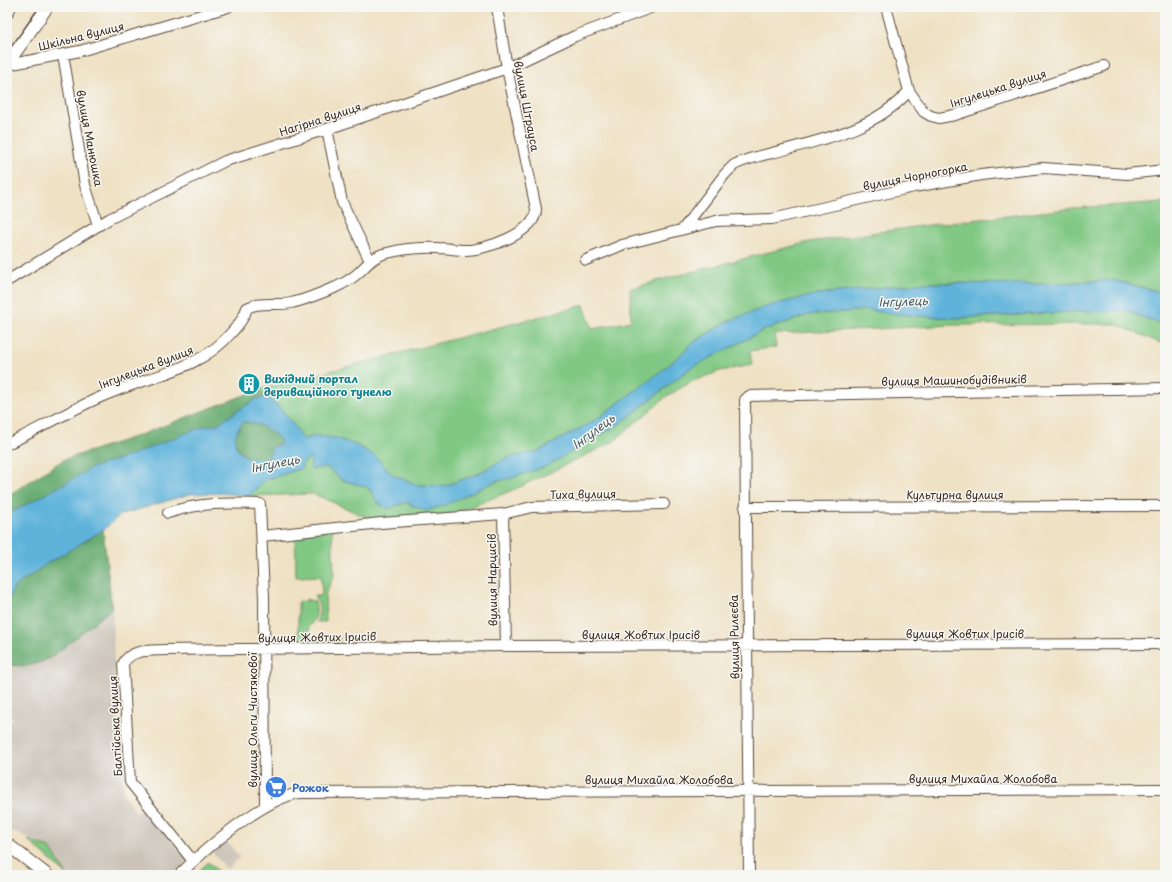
<svg xmlns="http://www.w3.org/2000/svg" width="1172" height="882" font-family="'Playpen Sans',sans-serif">
	<style>
		.industrial { fill: #cbc3b8 }
		.green { fill: #80c883; stroke: #5e7950 }
		.forest { fill: #68ac71; stroke: #526b48 }
		.water { fill: #5fb3db; stroke: #4d6e7c; fill-rule: evenodd }
		.lines { fill: none; stroke-linecap: round; stroke-linejoin: round }
		.minor-casing { stroke: #564537; stroke-width: 12 }
		.major-casing { stroke: #564537; stroke-width: 14 }
		.minor { stroke: #fff; stroke-width: 10 }
		.major { stroke: #fff; stroke-width: 12 }
		.tram { stroke: #3b2a1e; stroke-width: 1 }
		.labels { text-anchor: middle; dominant-baseline: central; stroke-width: 3; stroke-linejoin: round; paint-order: stroke }
		.street-label { font-size: 11px; fill: #3b2a1e; stroke: #f6f6f2 }
		.culture-label { font-size: 11px; font-weight: bold; fill: #0d838f; stroke: #f6f6f2; text-anchor: start }
		.shop-label { font-size: 11px; font-weight: bold; fill: #366cbe; stroke: #f6f6f2; text-anchor: start }
		.water-label { font-size: 12px; font-style: italic; fill: #485a60; stroke: #f6f6f2 }
	</style>
	<rect width="100%" height="100%" fill="#f6f6f2"/>
	<filter id="ink" filterUnits="userSpaceOnUse"><feTurbulence type="fractalNoise" baseFrequency=".025" numOctaves="2"/><feDisplacementMap in="SourceGraphic" scale="8" xChannelSelector="R" yChannelSelector="G"/><feConvolveMatrix kernelMatrix="1 2 1 2 8 2 1 2 1" color-interpolation-filters="sRGB"/></filter>
	<filter id="wash" filterUnits="userSpaceOnUse"><feTurbulence type="fractalNoise" baseFrequency=".012" numOctaves="4" result="noise"/><feDisplacementMap in="SourceGraphic" scale="16" xChannelSelector="R" yChannelSelector="G"/><feGaussianBlur stdDeviation="0.9" result="paint"/><feColorMatrix in="noise" values="0 0 0 0 0 0 0 0 0 0 0 0 0 0 0 0 0 1.4 0 .05"/><feComposite in="paint" operator="in"/></filter>
	<g filter="url(#wash)">
		<rect width="100%" height="100%" fill="#efe1c3"/>
		<path class="industrial" d="M112,608L116,710L124,795L136,813L143,808L188,860L173,875H67L50,848L7,829V724L13,720L7,710V665L27,666L42,662L53,656Z
			M226,841L240,857L227,869L212,852Z"/>
		<path class="green" d="M1165,202V293L1112,280L1045,284L926,283L819,294L728,321L694,342L668,366L597,419L537,452L507,458L477,474L445,486L418,485L393,475L375,456L358,446L336,438L317,436L302,439C291,418 277,404 258,390L584,305L592,329L631,321L630,289L664,279L809,242L921,226L1075,208Z
			M866,310L915,316L960,318L1087,311L1108,312L1125,310L1165,326V345L1115,324L954,325L775,334L776,347L750,351L752,365L720,371L691,382L667,396L613,442L520,487L454,514L377,522L314,494L249,496L263,481L302,468V464L309,458L312,461L314,469L327,467L342,480L367,487L381,506L401,505L405,502L425,511L468,494L496,481L512,478L621,423L689,369L764,330L808,315Z
			M332,528L334,575L325,596L326,622H317C319,614 322,605 315,599V596H321L322,594L321,576L296,577L295,531Z
			M306,599L315,602C318,612 316,620 309,626V637H339V645H298V602L306,601Z
			M28,840L50,848L67,875Z
			M208,862L222,875H195Z"/>
		<path class="forest" d="M258,390L267,397L256,399L214,426H209L129,456L91,468L74,479L7,515V496L63,460L137,436Z
			M243,422C253,420 280,433 281,444L275,445L269,457C265,458 260,460 256,460C246,459 233,448 235,436C236,432 240,426 243,422Z
			M103,530L112,608L53,656L42,662L27,666L7,665V603L14,587L48,563Z"/>
		<path class="water" d="M1112,280L1165,293V326L1125,310L1108,312L1085,311L960,318L915,316L866,310L808,315L764,330L689,369L621,423L547,466L512,478L496,481L445,505L425,511L406,502L388,509L376,501L373,493L367,487L342,480L327,467L312,469L310,466L312,461L309,458L302,464V468L263,481L249,496L221,493L190,494L120,515L103,530L48,563L14,587L7,603V515L73,479L91,468L129,456L194,430L209,425L214,426L256,399L267,397C283,409 293,422 302,439L317,436L336,438L358,446L375,456L393,475L418,485L445,486L477,474L507,458L537,452L597,419L668,366L694,342L728,321L771,305L819,294L926,283L1045,284ZM243,422C253,420 280,433 281,444L272,447L269,457C242,464 224,446 243,422Z"/>
	</g>
	<g filter="url(#ink)">
		<g class="lines">
			<g class="minor-casing">
				<path id="minor" d="M886,7L909,91L924,112L931,116L939,118L955,115L1104,66
					M7,14L11,7
					M63,54L85,185L98,225
					M7,65L80,51L228,7
					M327,129L342,202L370,261
					M683,229L725,174L734,165C746,159 759,156 772,153C820,140 875,130 909,91
					M586,260L622,245L716,221L772,219L914,187L981,175L1043,168L1127,174L1165,170
					M7,281L109,219L225,161L327,129L507,68L575,36L653,7
					M7,444C40,429 70,410 103,396C148,376 200,371 232,332C239,324 244,318 247,308C259,301 277,306 291,303C306,300 320,293 334,288C343,284 350,280 357,274C366,266 371,258 383,254C401,249 420,247 438,248C447,248 456,250 465,250C486,250 536,233 536,209L507,68L497,7
					M745,507L1165,506
					M168,513C200,502 227,503 260,504L264,597L265,807
					M503,514L506,646
					M262,536L381,523L503,514L532,507L664,504
					M193,861L130,782L123,664C130,649 150,651 164,650L506,646L1165,644
					M179,875C205,849 264,798 300,793L1165,789
					M749,875L745,400L749,396L1165,388"/>
			</g>
			<g class="major-casing">
				<path id="major" d="M7,64L47,7
					M7,844L47,875"/>
			</g>
			<use href="#minor" class="minor"/>
			<use href="#major" class="major"/>
			<path class="tram" d="M7,53L40,7"/>
		</g>
	</g>
	<defs>
		<g id="building-disc" transform="scale(1.15)"><circle r="9.5" fill="#0f9aa8" stroke="#f6f6f2"/><path d="M-4-6H4V6H1V3H-1V6H-4ZM-2.5-4.3h1.7v1.8h-1.7ZM.8-4.3h1.7v1.8H.8ZM-2.5-1h1.7V.8h-1.7ZM.8-1h1.7V.8H.8Z" fill="#fff"/></g>
		<g id="supermarket-disc" transform="scale(1.15)"><circle r="9.5" fill="#3f7fe0" stroke="#f6f6f2"/><path d="M-6-5.5h2.5l.6 2H6L4.5 2H-2.5L-4.4-4H-6ZM-1.5 3.2a1.3 1.3 0 1 0 .1 0ZM3 3.2a1.3 1.3 0 1 0 .1 0Z" fill="#fff"/></g>
	</defs>
	<g fill-rule="evenodd">
		<use href="#building-disc" x="249" y="384"/>
		<use href="#supermarket-disc" x="276" y="787"/>
	</g>
	<g class="labels">
		<g class="street-label">
			<text transform="translate(81 36) rotate(-14)">Шкільна вулиця</text>
			<text transform="translate(998 88) rotate(-18)">Інгулецька вулиця</text>
			<text transform="translate(527 106) rotate(79)">вулиця Штрауса</text>
			<text transform="translate(320 119) rotate(-18)">Нагірна вулиця</text>
			<text transform="translate(90 138) rotate(79)">вулиця Манюшка</text>
			<text transform="translate(915 176) rotate(-11)">вулиця Чорногорка</text>
			<text transform="translate(146 367) rotate(-21)">Інгулецька вулиця</text>
			<text transform="translate(954 380) rotate(-1)">вулиця Машинобудівників</text>
			<text transform="translate(583 494) rotate(-1)">Тиха вулиця</text>
			<text x="955" y="494">Культурна вулиця</text>
			<text transform="translate(492 580) rotate(-91)">вулиця Нарцисів</text>
			<text x="965" y="633">вулиця Жовтих Ірисів</text>
			<text x="641" y="634">вулиця Жовтих Ірисів</text>
			<text transform="translate(317 637) rotate(-1)">вулиця Жовтих Ірисів</text>
			<text transform="translate(734 637) rotate(-91)">вулиця Рилєєва</text>
			<text transform="translate(252 720) rotate(-90)">вулиця Ольги Чистякової</text>
			<text transform="translate(115 726) rotate(-93)">Балтійська вулиця</text>
			<text x="983" y="778">вулиця Михайла Жолобова</text>
			<text x="659" y="779">вулиця Михайла Жолобова</text>
		</g>
		<g class="culture-label">
			<text x="264" y="378">Вихідний портал<tspan x="264" dy="13">дериваційного тунелю</tspan></text>
		</g>
		<g class="shop-label">
			<text x="292" y="787">Рожок</text>
		</g>
		<g class="water-label">
			<text transform="translate(903 301) rotate(-2)">Інгулець</text>
			<text transform="translate(593 431) rotate(-37)">Інгулець</text>
			<text transform="translate(275 463) rotate(-11)">Інгулець</text>
		</g>
	</g>
	<rect width="1172" height="882" fill="none" stroke="#f6f6f2" stroke-width="24"/>
</svg>
